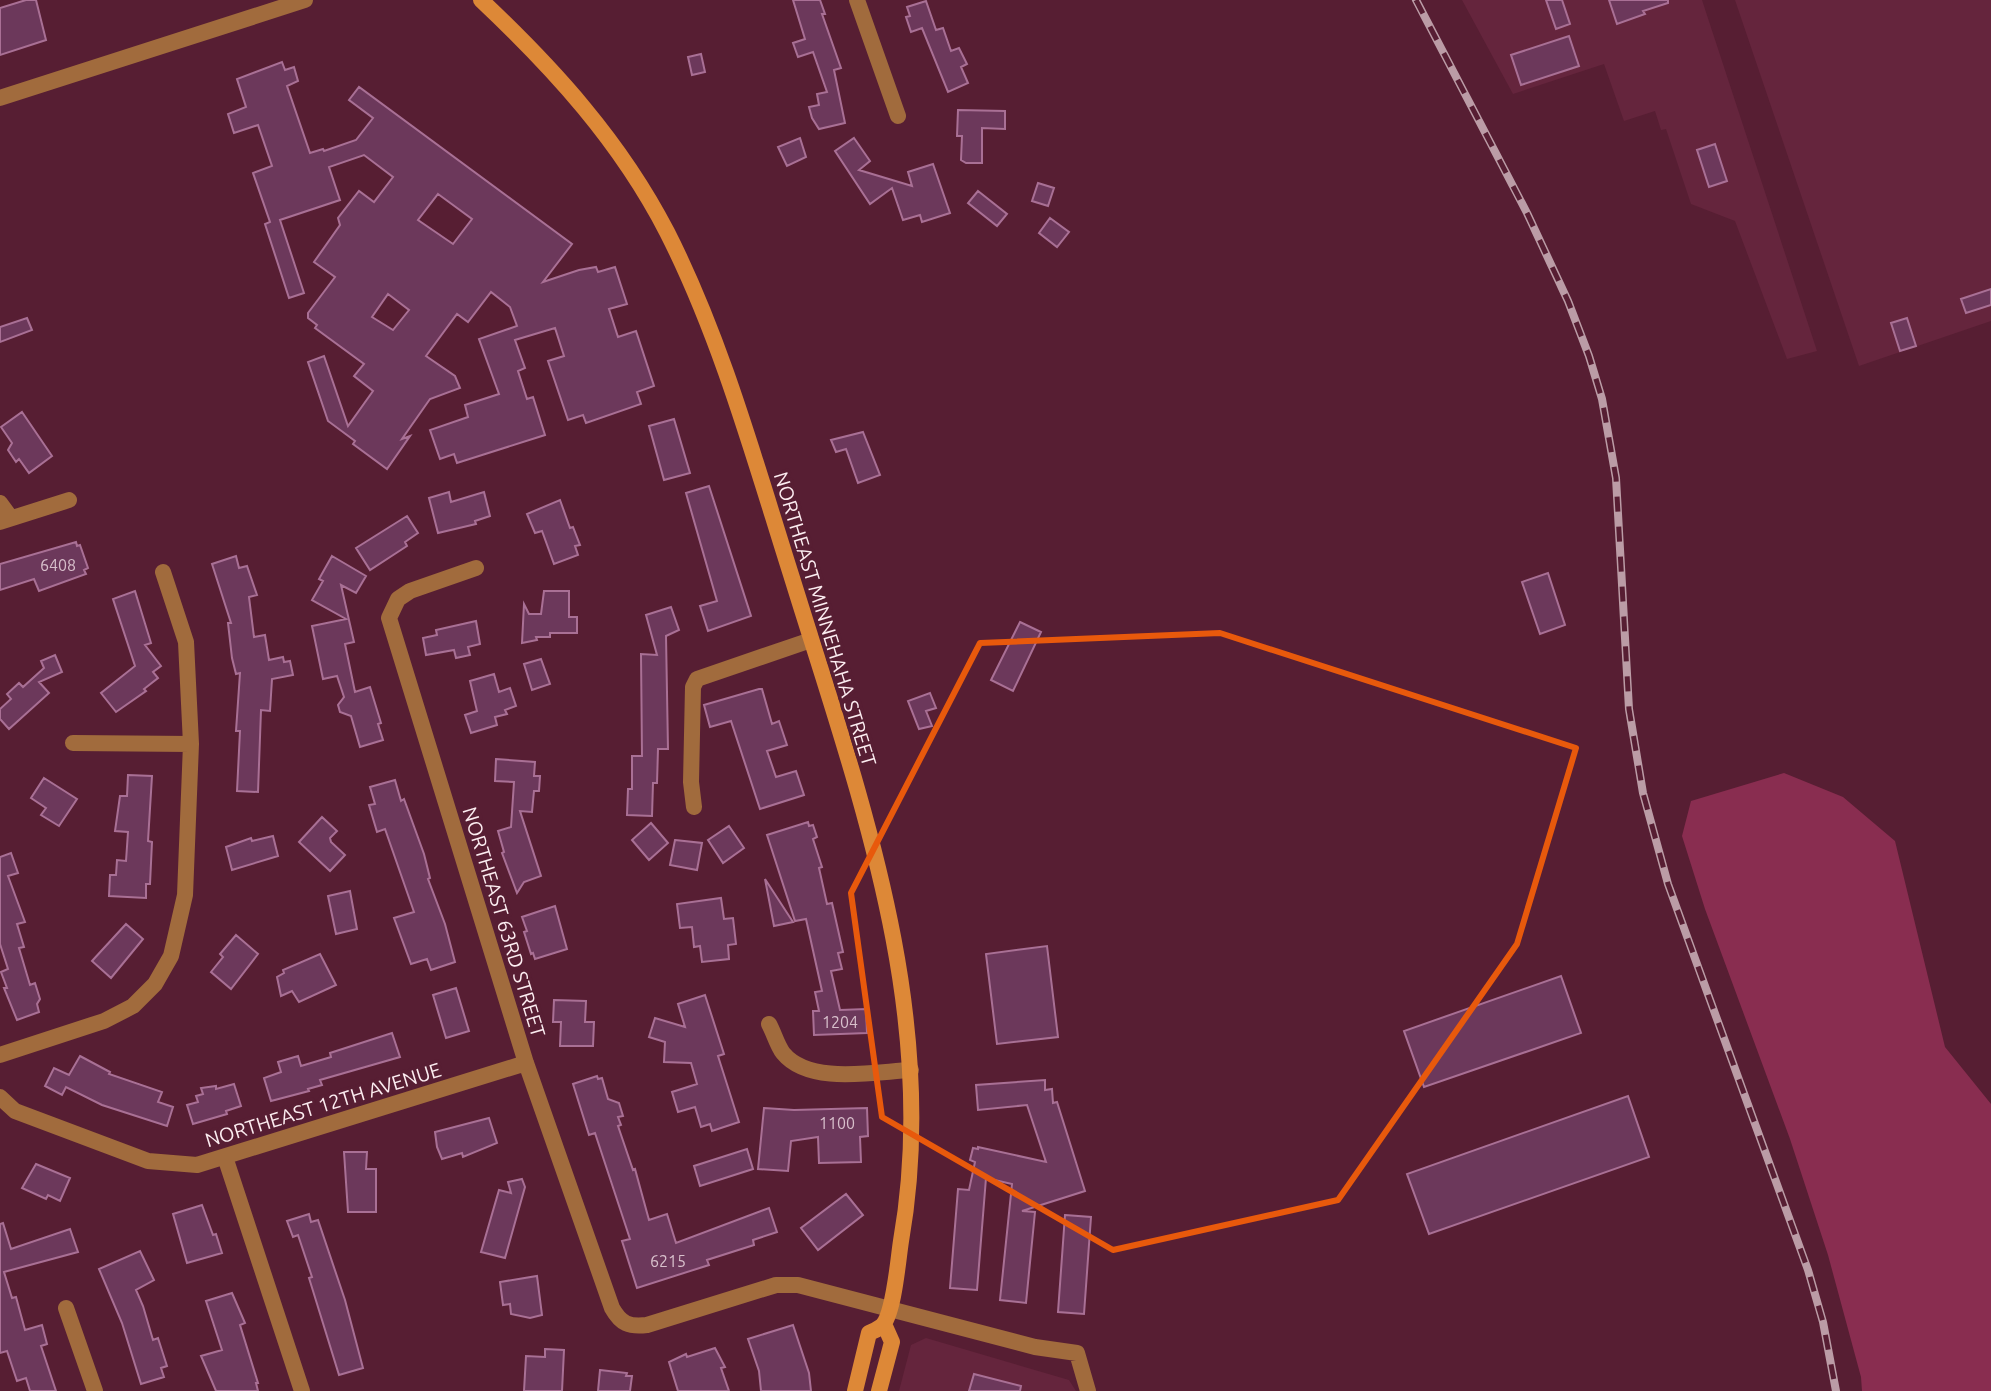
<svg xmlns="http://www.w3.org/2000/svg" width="1991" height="1391" font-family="Ubuntu,sans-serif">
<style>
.built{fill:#65253d}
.green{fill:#892d50}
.building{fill:#6c385b;stroke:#a97095;stroke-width:2;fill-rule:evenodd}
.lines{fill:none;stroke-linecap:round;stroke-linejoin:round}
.minor{stroke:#a16b3d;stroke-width:16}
.tertiary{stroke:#a16b3d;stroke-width:16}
.secondary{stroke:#dd8837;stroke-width:16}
.rail-casing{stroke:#bb9ca6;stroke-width:8}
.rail{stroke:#571e33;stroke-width:5;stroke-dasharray:15;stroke-linecap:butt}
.marked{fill:none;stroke:#e8590c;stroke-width:6;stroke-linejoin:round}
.labels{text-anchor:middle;stroke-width:7;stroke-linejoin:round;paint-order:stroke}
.number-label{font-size:16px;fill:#d8c0cc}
.street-label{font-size:20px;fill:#fcedf1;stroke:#571e33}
</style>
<rect width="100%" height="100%" fill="#571e33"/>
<path class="built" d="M1462,0H1702L1817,351L1787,359L1735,221L1691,204L1666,129L1661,130L1655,111L1624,121L1604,64L1513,94Z
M1735,0H1991V321L1859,366Z
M926,1338L1069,1380L1076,1391H899L911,1345Z"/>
<path class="green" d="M1784,773L1843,797L1895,841L1945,1047L1991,1104V1391H1862L1861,1377L1828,1255L1790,1139L1705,909L1682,836L1691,801Z"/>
<path class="building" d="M26,0H36L46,40L0,55V8Z
M793,0H820L825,14H822L841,68L834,70L845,123L819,129L812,118L809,107L819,105L817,94L827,92L813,52L798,57L793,43L805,39Z
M1546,0H1562L1570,24L1556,29Z
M1609,0H1668V3L1643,11L1645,14L1617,24Z
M926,1L936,30L943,28L951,51L959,48L967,64L961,67L968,83L948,92L922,28L911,32L906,17L910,16L907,7Z
M1569,36L1579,66L1521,85L1511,55Z
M701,54L705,72L692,75L688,57Z
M282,62L285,70L294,67L298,81L287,86L310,153L323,149L324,151L356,140L373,118L349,100L359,87L572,244L543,282L579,270L596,267L598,272L615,267L627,304L609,309L618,337L636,331L654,386L637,392L641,404L586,423L583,415L568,420L548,361L564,356L555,328L515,340L525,368L518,371L527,399L533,397L545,435L457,463L454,454L440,459L430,430L468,417L465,405L499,394L479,339L517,326L510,307L491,292L468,322L457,314L426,356L455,376L460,388L430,399L402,439L410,436L387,469L353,444L355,441L328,421L308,362L324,356L348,426L373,391L354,376L364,364L315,328L317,325L308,318V313L335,277L314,262L340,225L338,218L359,191L374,202L393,177L364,155L329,167L340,200L280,220L304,293L289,298L265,224L270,222L253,173L272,166L258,125L234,133L228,114L246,107L237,79ZM438,194L472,219L453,244L418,220ZM388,294L409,310L393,330L372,317Z
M958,110L1005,111V129L982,128V163H966L961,160L962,136H957Z
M800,138L806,157L787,166L778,147Z
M854,138L870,161L859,170L912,186L908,172L933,164L950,213L922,222L920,215L903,220L892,188L870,204L835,151Z
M1715,144L1727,181L1709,187L1697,150Z
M1038,183L1054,188L1048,206L1032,201Z
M978,191L1007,214L997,226L968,203Z
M1050,218L1069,232L1057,247L1039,233Z
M1991,289V305L1966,313L1961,299Z
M27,318L32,330L0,342V327Z
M1907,318L1916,346L1900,351L1891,323Z
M22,412L52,456L29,473L19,459L16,462L8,450L12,443L1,427Z
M674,419L690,473L664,480L649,426Z
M863,432L880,475L858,483L846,449L836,452L831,440Z
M709,486L751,616L708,631L700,606L717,601L686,493Z
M449,492L451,502L484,492L490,516L475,521L476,524L438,533L429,498Z
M560,500L570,528L573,527L580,545L575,546L578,555L554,564L542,531L535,533L527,514Z
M407,516L418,533L405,542L407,546L370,570L356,548Z
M76,542L77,546L80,545L88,568L84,570L86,574L39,591L34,579L0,590V564Z
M236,556L239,568L247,566L257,595L249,597L254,637L265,635L269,660L283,657L284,662L290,661L293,675L272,679L270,711L261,710L258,792L237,791L240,731H236L240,673L236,674L232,658L228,623H231L212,564Z
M332,556L366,576L356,593L341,585L354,642L345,644L355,692L370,687L381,723L378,724L383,740L360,747L351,716L340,712L338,705L344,697L337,676L323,679L312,626L346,619L312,600L323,581L319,579Z
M1548,573L1565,625L1540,634L1522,582Z
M135,591L151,643L145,645L161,666L153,672L158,678L144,689L146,691L116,712L101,693L135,666L113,599Z
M544,591H569V617H577V633H550V637H536L537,640L522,643L524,604L529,614H541Z
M671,607L679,630L666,636L668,749H658L657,783H653L652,816L627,815L628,789H632V756H642L641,654L657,655L646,615Z
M476,621L480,644L468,647L470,655L456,658L454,650L426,655L423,638L437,635L436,630Z
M1020,622L1041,632L1013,691L991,680Z
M55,655L62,672L39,682L49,693L9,729L0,719V709L11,699L7,694L19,683L23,687L44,668L41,661Z
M541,659L550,684L532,690L524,664Z
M494,674L499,692L510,688L516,706L505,710L507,714L495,717L497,725L471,733L465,715L477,711L470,681Z
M759,689H762L772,724L779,721L787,745L767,751L776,777L796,771L804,795L760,809L731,721L710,727L704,705Z
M930,693L936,708L926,711L932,726L919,729L908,701Z
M496,759L535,762L534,776H540L539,791H534L532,812L520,811L541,876L524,882L517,893L502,853L504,852L498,831L511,827L514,782L495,781Z
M128,775L152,776L148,841L152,842L150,884H146V898L109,896L110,875H116L117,860L126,861L128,832L115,831L120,796H127Z
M44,778L77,799L59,826L41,815L46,808L31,798Z
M395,780L401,801L404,799L424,854L430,878L428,879L445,924L455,962L431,970L427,959L411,964L394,918L414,912L385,829L377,832L369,805L375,804L370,787Z
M322,817L337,831L330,838L331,842L345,855L330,871L299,842Z
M808,822L809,826L813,825L817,837L813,839L822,867L819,868L827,904L832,903L843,952L838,953L842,969L831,971L840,1010L866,1009L867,1033L814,1035L813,1011H819L815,992L822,991L806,919L795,921L767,835Z
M651,823L668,843L649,860L632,840Z
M729,826L744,848L723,863L708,840Z
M273,836L278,856L232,870L226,847L251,838L252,841Z
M675,840L702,843L697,870L670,865Z
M11,853L18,873L8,876L25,922L17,924L24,947L19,948L30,985L35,983L40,999L37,1004L39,1012L17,1020L4,988H7L1,972L8,969L0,944V857Z
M765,879L793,922L774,926Z
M350,891L357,929L336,934L328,896Z
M721,898L724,919L733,918L736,944L728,945L729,959L702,962L700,946L694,947L692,927L680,928L677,904Z
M555,906L567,949L535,959L533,953L531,954L524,932L527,931L522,917Z
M126,924L143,939L111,978L92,961Z
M236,935L258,954L231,989L211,972L223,957L220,954Z
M1047,946L1058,1037L997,1044L986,954Z
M320,954L336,985L299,1002L292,991L281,996L277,977L284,973L283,970Z
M1561,976L1581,1033L1424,1087L1404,1031Z
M456,988L469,1031L446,1038L433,995Z
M705,995L724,1054L718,1056L739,1122L712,1131L710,1124L701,1127L695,1107L678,1112L672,1092L697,1084L691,1063L664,1062L665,1042L649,1037L655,1018L685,1027L678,1004Z
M554,1000L586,1001L585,1022H594L593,1046H560L561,1022H553Z
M392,1033L400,1057L320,1080L322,1085L308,1089L309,1091L271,1101L264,1078L281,1072L278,1062L298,1056L301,1066L331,1057L330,1053Z
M80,1056L110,1072L109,1074L162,1092L158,1102L173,1107L167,1126L102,1105L66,1087L62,1095L45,1086L54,1068L69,1075Z
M597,1076L598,1079L602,1078L608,1099L619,1103L623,1116L618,1117L621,1125L618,1126L633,1170L635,1169L649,1220L667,1214L676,1243L769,1208L777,1232L753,1240L754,1245L707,1260L709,1265L637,1288L622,1241L630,1239L595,1133L589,1135L573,1084Z
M1045,1080V1090L1052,1089L1053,1103L1057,1102L1085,1191L1022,1211L1035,1212L1026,1303L1000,1300L1012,1184L986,1178L977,1290L950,1288L958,1189L969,1190L975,1162L970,1160L973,1148L978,1149V1147L1046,1162L1027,1105L978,1110L976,1085Z
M234,1084L241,1106L226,1111L227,1114L193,1124L187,1105L198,1102L196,1096L203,1094L201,1088L216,1086V1089Z
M1628,1096L1649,1157L1429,1234L1407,1174Z
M764,1108L794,1110L867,1108L868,1136L860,1137L861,1162L819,1163L818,1137L791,1141L788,1171L758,1169Z
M489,1118L497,1143L463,1157L462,1153L442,1159L437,1147L435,1132Z
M747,1149L753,1169L700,1186L694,1166Z
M344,1152H367L366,1169H376V1212H348Z
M36,1164L70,1178L60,1201L48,1195L46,1199L22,1188Z
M522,1179L525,1187L505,1258L481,1252L499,1190L511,1193L508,1182Z
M846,1194L863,1215L818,1250L801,1228Z
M202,1205L213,1235L216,1234L222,1253L187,1263L173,1214Z
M309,1214L311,1222L318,1220L345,1300L363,1368L339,1375L309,1278L312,1277L298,1235L293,1237L287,1221Z
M1065,1215L1091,1217L1084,1314L1058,1312Z
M3,1223L11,1249L70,1229L78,1252L4,1272L12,1298L16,1297L25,1330L42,1325L47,1344L41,1346L56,1391H30L26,1378L17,1381L7,1351L0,1353V1224Z
M140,1251L154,1280L136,1290L143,1306L153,1340L158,1338L167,1366L161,1368L164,1377L141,1384L122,1323L99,1269Z
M537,1276L542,1315L530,1318L511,1314L510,1304L503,1305L500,1282Z
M232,1293L245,1323L240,1325L258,1383H256L258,1391H216L201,1356L222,1350L206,1301Z
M793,1325L809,1373L811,1391H761L759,1371L748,1339Z
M715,1348L725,1367L721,1368L729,1391H678L669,1362L686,1354L687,1357Z
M545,1349L564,1350L562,1391H524L526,1356L545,1357Z
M600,1370L627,1373L626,1376H632L630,1391H598Z
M974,1374L1021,1386L1020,1391H969Z"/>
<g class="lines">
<path class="minor" d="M857,0L898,116
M0,503L11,518
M0,522L69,500
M476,568L410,591L398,599L389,618L526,1063L612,1308C621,1324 629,1327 647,1325L776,1285H798L1035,1347L1077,1353L1088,1391
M73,743L191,744
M694,807L691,782L693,687L697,679L811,640
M769,1024C774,1033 777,1045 783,1053C809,1085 873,1072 911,1070
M0,1055L104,1021L133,1006L155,984L171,956L185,895L191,744L186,642L163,572
M0,1097L15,1111L148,1161L197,1165L526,1063
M225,1157L302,1391
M66,1308L95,1391"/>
<path class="tertiary" d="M0,98L305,0"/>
<path class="secondary" d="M481,0C554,69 620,141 667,232C722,340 756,465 793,581C859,794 941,1014 901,1241C898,1260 894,1314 882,1326C878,1329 874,1331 869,1333L855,1391
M879,1391L892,1342L884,1324"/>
<g class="rail-casing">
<path id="rail" d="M1416,0L1527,213L1568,301L1589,356L1602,399L1616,478L1629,709L1643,793L1668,884L1808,1270L1823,1322L1836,1391"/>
</g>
<use href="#rail" class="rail"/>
</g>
<path class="marked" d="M1220,633L1576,748L1517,944L1338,1200L1113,1250L882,1117L851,893L980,643Z"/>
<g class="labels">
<g class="number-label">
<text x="58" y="571">6408</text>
<text x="840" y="1028">1204</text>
<text x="837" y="1129">1100</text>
<text x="668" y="1267">6215</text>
</g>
<g class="street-label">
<text transform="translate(825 619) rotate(73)" y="7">NORTHEAST MINNEHAHA STREET</text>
<text transform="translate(504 922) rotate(73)" y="7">NORTHEAST 63RD STREET</text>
<text transform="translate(323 1105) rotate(-17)" y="7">NORTHEAST 12TH AVENUE</text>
</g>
</g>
</svg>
